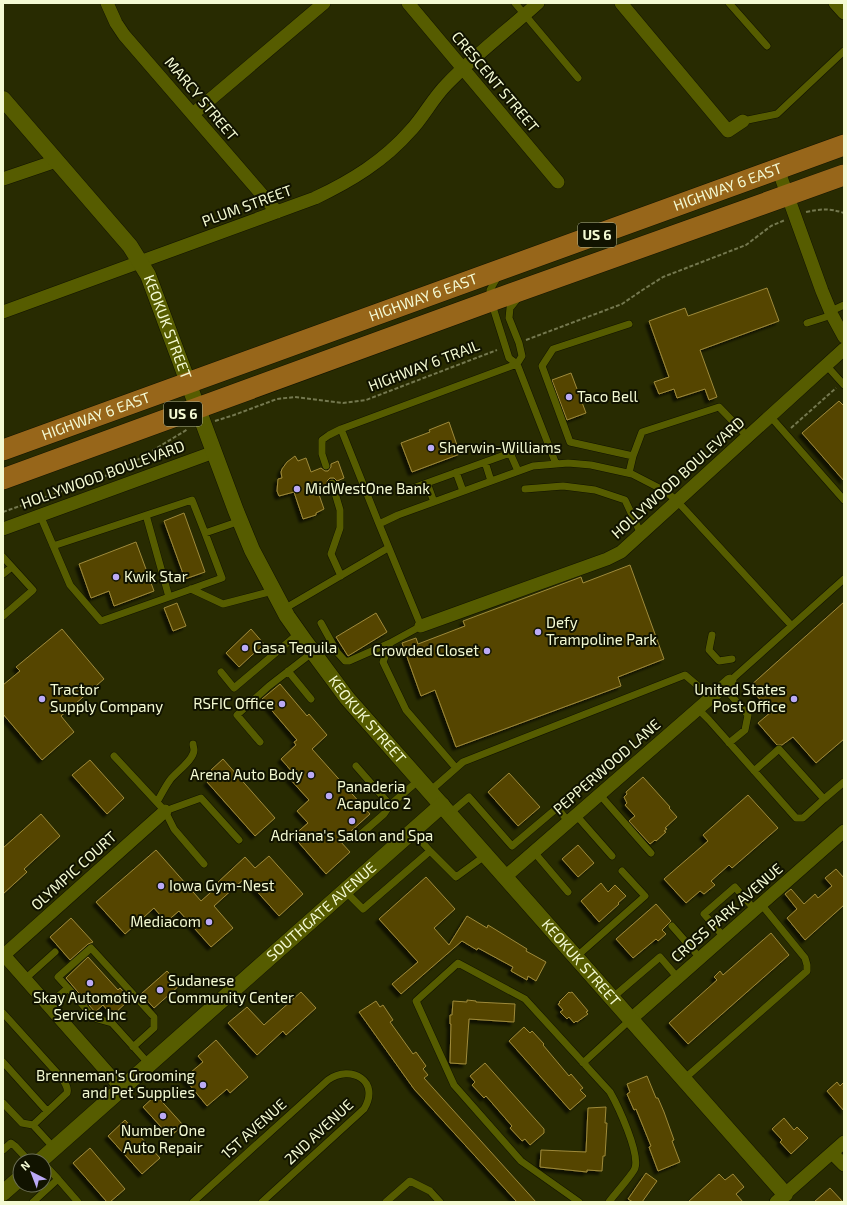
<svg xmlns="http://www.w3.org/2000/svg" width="847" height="1205" font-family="'Exo 2',sans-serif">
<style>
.building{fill:#544500;stroke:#9f8a3a;filter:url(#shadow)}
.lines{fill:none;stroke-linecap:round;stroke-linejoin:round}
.service-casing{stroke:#111300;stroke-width:8}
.minor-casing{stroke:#111300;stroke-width:14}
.tertiary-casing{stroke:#111300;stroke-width:17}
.primary-casing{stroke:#111300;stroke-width:22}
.path{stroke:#74784f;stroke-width:2;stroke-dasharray:4 2;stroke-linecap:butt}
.service{stroke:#565c00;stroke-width:7}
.minor{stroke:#565c00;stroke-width:13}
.tertiary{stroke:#565c00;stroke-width:16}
.primary{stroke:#97661a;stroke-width:21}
.poi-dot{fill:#bbaaf6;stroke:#111300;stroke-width:1.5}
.labels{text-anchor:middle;stroke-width:4;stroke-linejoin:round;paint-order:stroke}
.shield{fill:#111300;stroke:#b0b594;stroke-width:1}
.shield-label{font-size:14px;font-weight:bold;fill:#f4fad3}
.street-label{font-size:15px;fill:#f4fad3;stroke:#111300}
.poi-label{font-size:15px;fill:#f4fad3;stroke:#111300;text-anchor:start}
</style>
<defs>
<filter id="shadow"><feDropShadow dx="-3.5" dy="3.5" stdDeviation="1" flood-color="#0009"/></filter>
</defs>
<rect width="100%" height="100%" fill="#282b01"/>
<path class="building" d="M767,288L779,321L700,350L717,397L709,400L705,389L677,398L674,389L659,394L654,382L669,377L649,321L685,308L688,316Z
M571,373L586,413L567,420L552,380Z
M839,401L844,406V481L802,433Z
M449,422L460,454L412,472L401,443L430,432L429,430Z
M295,456L298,461L306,458L311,472L321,468L325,471H328L331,467V464L338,461L344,478L337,481L334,478H330L327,481V485L317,489L324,509L316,513V515L303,519L294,492L279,496L277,491L278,479L282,478L281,472L282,469L287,462Z
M184,513L205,572L185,579L164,521Z
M136,542L154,591L114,606L109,591L91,598L79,564Z
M630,565L664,659L618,677L621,686L456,747L435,690L421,696L402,643L416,638L418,644L465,626L463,621L581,577L583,583Z
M844,602V739L816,763L793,737L782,745H777L758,723L771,712L749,687Z
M177,603L186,626L173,631L164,608Z
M376,613L387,632L348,656L336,637Z
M62,629L104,679L61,716L74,732L42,760L3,714V685L20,671L16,667Z
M251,629L264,644L239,667L226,653Z
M280,684L307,716L309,714L327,735L312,749L370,814L340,841L350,852L326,874L293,836L308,823L297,811L309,800L289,778L294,774L281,759L296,745L294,742L297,740L262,699Z
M223,759L275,818L255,836L207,782L215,774L211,770Z
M90,760L124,798L107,814L72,775Z
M509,773L540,807L518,826L488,792Z
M643,777L670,807L669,808L677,817L665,828L667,829L664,831L666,832L656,841L655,840L650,844L629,821L635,816L625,805L627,803L624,797L627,794L626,792Z
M748,795L778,828L732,868L729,865L711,881L715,885L704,894L700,891L686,903L664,879L708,841L703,835Z
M41,814L60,836L24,869L27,872L3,894V848Z
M578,845L594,863L578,877L562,859Z
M156,850L201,901L218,886L216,884L245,857L255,868L269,856L303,894L279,916L245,878L214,906L233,928L211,947L179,911L166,922L154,908L125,934L96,902Z
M836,869L844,878V905L805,940L787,918L797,909L785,894L791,889L804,904L815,894L818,898L832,886L825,878Z
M426,877L455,909L434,928L449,945L467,916L487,928L488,925L527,949L526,951L546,962L536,981L528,976L527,980L511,971L513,967L478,948L477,950L462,941L401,994L392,984L418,962L379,919Z
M601,883L608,892L615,885L626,896L618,903L619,904L599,922L581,901Z
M656,904L671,921L662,930L666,934L658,941L656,939L633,958L616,939Z
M71,918L93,942L88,944L70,960L50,937Z
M771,933L789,955L688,1044L669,1023L717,980L714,977L720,971L723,975Z
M88,957L118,990L120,988L130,999L112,1016L103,1005L95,1012L66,978Z
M167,971L180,985L154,1008L141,994Z
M301,992L316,1008L286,1035L283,1031L257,1055L228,1023L247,1007L264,1025Z
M569,992L570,993L572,992L588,1011L586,1012L588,1014L577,1022L576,1021L574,1023L569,1017L567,1019L560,1012L563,1010L558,1004L560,1003L559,1002Z
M467,1000L476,1001V1002L515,1004L514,1022L469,1019L466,1064L450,1063L451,1024H450V1015H452L453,1001L467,1002Z
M376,1001L380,1007L383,1005L393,1020L390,1022L413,1054L416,1052L426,1066L423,1069L428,1075L424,1078L536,1202H517L414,1089L359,1012Z
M524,1027L530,1033L532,1031L544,1044L543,1045L569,1076L571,1074L583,1088L580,1090L586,1096L570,1110L509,1041Z
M216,1040L248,1077L230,1093L227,1089L207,1106L184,1078L203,1062L198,1056Z
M485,1063L544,1129V1133L530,1145L525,1139L522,1141L510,1128L512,1126L486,1096L484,1098L472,1085L475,1082L470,1076Z
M647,1076L656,1098H658L664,1112L674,1140L672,1141L680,1162L658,1171L649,1147L651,1146L636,1109L634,1110L627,1094L630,1092L627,1084Z
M837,1082L840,1086L844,1082V1111L827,1091Z
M156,1095L183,1125L172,1135L165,1126L162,1128L143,1107Z
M606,1107L605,1123H607L605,1156H603L602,1171L587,1170V1172L540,1167L541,1150L586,1152L588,1108Z
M784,1118L794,1130L797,1127L808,1138L791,1154L780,1142L782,1140L772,1129Z
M125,1120L160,1158L142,1174L108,1136Z
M90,1148L125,1189L110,1202H107L73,1163Z
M646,1173L657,1181L642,1202H633L628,1199Z
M719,1174L725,1180L733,1174L744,1187L736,1194L743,1202H688Z
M830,1188L843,1202H814Z"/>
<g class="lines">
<g class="service-casing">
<path id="service" d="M515,3L578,78
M729,3L767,46
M743,121L777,114L844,51
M498,276L490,290L491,301L509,358L517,364L556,464
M831,311L844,305
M807,323L832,315
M629,324L553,349L542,366L570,442L633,456
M826,365L844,385
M770,416L844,500
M485,462L491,481
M326,466L322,454V440L329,435L341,429
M456,472L463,491
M629,473L633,456L642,432L719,407L748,437
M332,483L340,510V528L331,554L341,576
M427,483L434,502
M525,489L563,486L595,490L625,500L641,534
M399,493L510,453L518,471
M40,515L70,585L101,621L169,597
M146,515L169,597L222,578L205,533
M379,524L341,429L517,364L522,356L519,343L509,318L510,308L518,298
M53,546L192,500L205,533L240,521
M3,557L33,590L3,616
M3,574L12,567
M191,589L223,604L273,591
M284,609L388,548
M321,623L337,652L345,661H349L390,643
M712,635L709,650L719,661L732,659
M288,671L311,699
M221,672L234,688L299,633
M730,681L844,579
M723,686L748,715L745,730L729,743
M698,709L709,720L796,818H803L824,799L779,749L754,771
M260,742L237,715L269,686L313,652
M114,756L165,811L174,829L204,864
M356,766L390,805L419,780
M456,768L406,710L383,662L390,643L421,626L379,524L398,515L533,466L568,463L591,465L632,474L665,491L677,501L791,625
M430,791L463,762L685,675L711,697
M600,795L651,853
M824,799L844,782
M157,802C161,795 165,787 170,780C176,772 194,760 194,750C194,748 193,746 193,744
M165,811L201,798L239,840
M449,814L469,797L512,846L557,808L569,822
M576,815L612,856
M413,832L430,851
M360,835L384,814L390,805
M534,852L568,892
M345,891L363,909L430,851L456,877L486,855
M672,926L700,958
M724,937L704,914L735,887L755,910
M576,957L645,896L622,871
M25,979L55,952
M68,988L58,977L91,948L154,1017V1028L133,1047
M612,998L660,957L678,978
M48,1005L68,988L94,1018L112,1023L149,1064
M3,1013L59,1075C63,1081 69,1086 67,1093L33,1125
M3,1062L47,1111
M583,1063L631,1019
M684,1079L807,971V965L805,958L761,904
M3,1103L22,1123L33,1125L54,1148
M3,1150L11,1143L15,1146L29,1161
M44,1164L58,1179
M33,1202L58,1179L78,1202
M193,1202L328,1080C351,1064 381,1081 364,1109L262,1202
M386,1202L410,1181L430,1191L440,1202
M579,1202L521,1161L454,1085L416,1001L458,963L525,999L610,1092C618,1106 640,1153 635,1168C634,1173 613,1196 609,1202"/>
</g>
<g class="minor-casing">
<path id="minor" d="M107,3L116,23L124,35L277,212
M408,3L558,182
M621,3L728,131L743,121
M835,3L844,13
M193,114L324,3
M778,169L822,291L832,315L844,337
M3,179L56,161
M3,312L315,198C351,181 384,161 411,130C424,116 433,98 447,84C475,55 508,30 538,3
M3,529L214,452
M421,626L607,559L621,552L844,349
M505,877L730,681
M3,954L122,1089
M4,955L165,811
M631,1019L844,831
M832,1153L844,1165
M776,1202L844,1142"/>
</g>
<g class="tertiary-casing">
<g id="tertiary">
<path id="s1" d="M3,99L130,246L148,275L236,511L252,550L287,616L304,640L347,698L785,1194"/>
<path id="s2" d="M40,1161L442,805"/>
<path d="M3,1193L20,1178"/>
</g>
</g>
<g class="primary-casing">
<g id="primary">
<path id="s3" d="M3,450L844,145"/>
<path d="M3,479L491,301L844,175"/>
</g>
</g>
<path class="path" d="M806,212C821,209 829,208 844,213
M526,340L622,304L644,289L663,277L746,245L771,226L785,220
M215,421L234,415L277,399L295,397L343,403L366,400L497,350
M791,428L836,388
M3,512L119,471L188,429"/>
<use href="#service" class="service"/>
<use href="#minor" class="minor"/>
<use href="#tertiary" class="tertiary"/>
<use href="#primary" class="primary"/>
</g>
<g class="poi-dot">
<circle cx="569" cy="397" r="4"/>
<circle cx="431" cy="448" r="4"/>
<circle cx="297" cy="489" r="4"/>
<circle cx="116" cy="577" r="4"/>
<circle cx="538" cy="632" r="4"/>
<circle cx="245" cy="648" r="4"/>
<circle cx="487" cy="651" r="4"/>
<circle cx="42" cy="699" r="4"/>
<circle cx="794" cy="699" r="4"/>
<circle cx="282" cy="704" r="4"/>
<circle cx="311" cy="775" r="4"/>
<circle cx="329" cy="796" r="4"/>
<circle cx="352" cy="821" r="4"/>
<circle cx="161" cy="886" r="4"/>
<circle cx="209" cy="922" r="4"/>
<circle cx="90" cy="983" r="4"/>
<circle cx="160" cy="990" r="4"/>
<circle cx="203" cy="1085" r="4"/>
<circle cx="163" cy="1116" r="4"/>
</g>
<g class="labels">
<g class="shield">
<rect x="578" y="223" width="38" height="24" rx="3"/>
<rect x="164" y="402" width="38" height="24" rx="3"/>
</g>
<g class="shield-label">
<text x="597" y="240">US 6</text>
<text x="183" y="419">US 6</text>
</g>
<g class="street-label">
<text transform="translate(495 82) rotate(50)" y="5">CRESCENT STREET</text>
<text transform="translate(201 99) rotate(50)" y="5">MARCY STREET</text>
<text dy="5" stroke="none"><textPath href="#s3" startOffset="771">HIGHWAY 6 EAST</textPath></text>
<text transform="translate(247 206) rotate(-20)" y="5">PLUM STREET</text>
<text dy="5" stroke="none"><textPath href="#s3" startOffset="447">HIGHWAY 6 EAST</textPath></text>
<text dy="5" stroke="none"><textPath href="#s1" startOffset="284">KEOKUK STREET</textPath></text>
<text transform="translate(424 366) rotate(-21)" y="5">HIGHWAY 6 TRAIL</text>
<text dy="5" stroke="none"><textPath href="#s3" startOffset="99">HIGHWAY 6 EAST</textPath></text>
<text transform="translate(103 475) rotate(-20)" y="5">HOLLYWOOD BOULEVARD</text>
<text transform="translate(678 478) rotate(-42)" y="5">HOLLYWOOD BOULEVARD</text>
<text dy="5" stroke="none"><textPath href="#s1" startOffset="728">KEOKUK STREET</textPath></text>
<text transform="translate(607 767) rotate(-41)" y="5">PEPPERWOOD LANE</text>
<text transform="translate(74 871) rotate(-42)" y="5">OLYMPIC COURT</text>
<text dy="5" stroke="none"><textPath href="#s2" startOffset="376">SOUTHGATE AVENUE</textPath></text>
<text transform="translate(727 913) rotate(-41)" y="5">CROSS PARK AVENUE</text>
<text dy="5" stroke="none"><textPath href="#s1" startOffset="1052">KEOKUK STREET</textPath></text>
<text transform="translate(254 1129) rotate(-42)" y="5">1ST AVENUE</text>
<text transform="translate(319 1132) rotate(-43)" y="5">2ND AVENUE</text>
</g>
<g class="poi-label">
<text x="577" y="402">Taco Bell</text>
<text x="439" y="453">Sherwin-Williams</text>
<text x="305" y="494">MidWestOne Bank</text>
<text x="124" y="582">Kwik Star</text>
<text x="546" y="628">Defy<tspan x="546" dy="17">Trampoline Park</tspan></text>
<text x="253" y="653">Casa Tequila</text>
<text x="479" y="656" text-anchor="end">Crowded Closet</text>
<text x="50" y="695">Tractor<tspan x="50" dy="17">Supply Company</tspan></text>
<text x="786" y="695" text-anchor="end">United States<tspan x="786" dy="17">Post Office</tspan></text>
<text x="274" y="709" text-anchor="end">RSFIC Office</text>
<text x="303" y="780" text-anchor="end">Arena Auto Body</text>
<text x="337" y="792">Panaderia<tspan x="337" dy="17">Acapulco 2</tspan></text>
<text x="352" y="841" text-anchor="middle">Adriana's Salon and Spa</text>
<text x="169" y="891">Iowa Gym-Nest</text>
<text x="201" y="927" text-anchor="end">Mediacom</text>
<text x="168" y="986">Sudanese<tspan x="168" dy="17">Community Center</tspan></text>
<text x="90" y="1003" text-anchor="middle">Skay Automotive<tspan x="90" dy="17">Service Inc</tspan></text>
<text x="195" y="1081" text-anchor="end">Brenneman's Grooming<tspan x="195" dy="17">and Pet Supplies</tspan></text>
<text x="163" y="1136" text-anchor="middle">Number One<tspan x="163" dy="17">Auto Repair</tspan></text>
</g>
</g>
<rect width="847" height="1205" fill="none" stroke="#f4fad3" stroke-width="8"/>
<g transform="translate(32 1173) rotate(318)"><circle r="19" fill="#111300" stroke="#6c6f54"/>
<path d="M0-3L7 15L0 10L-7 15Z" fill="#bbaaf6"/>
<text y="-6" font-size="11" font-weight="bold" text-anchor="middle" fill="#f4fad3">N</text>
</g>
</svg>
